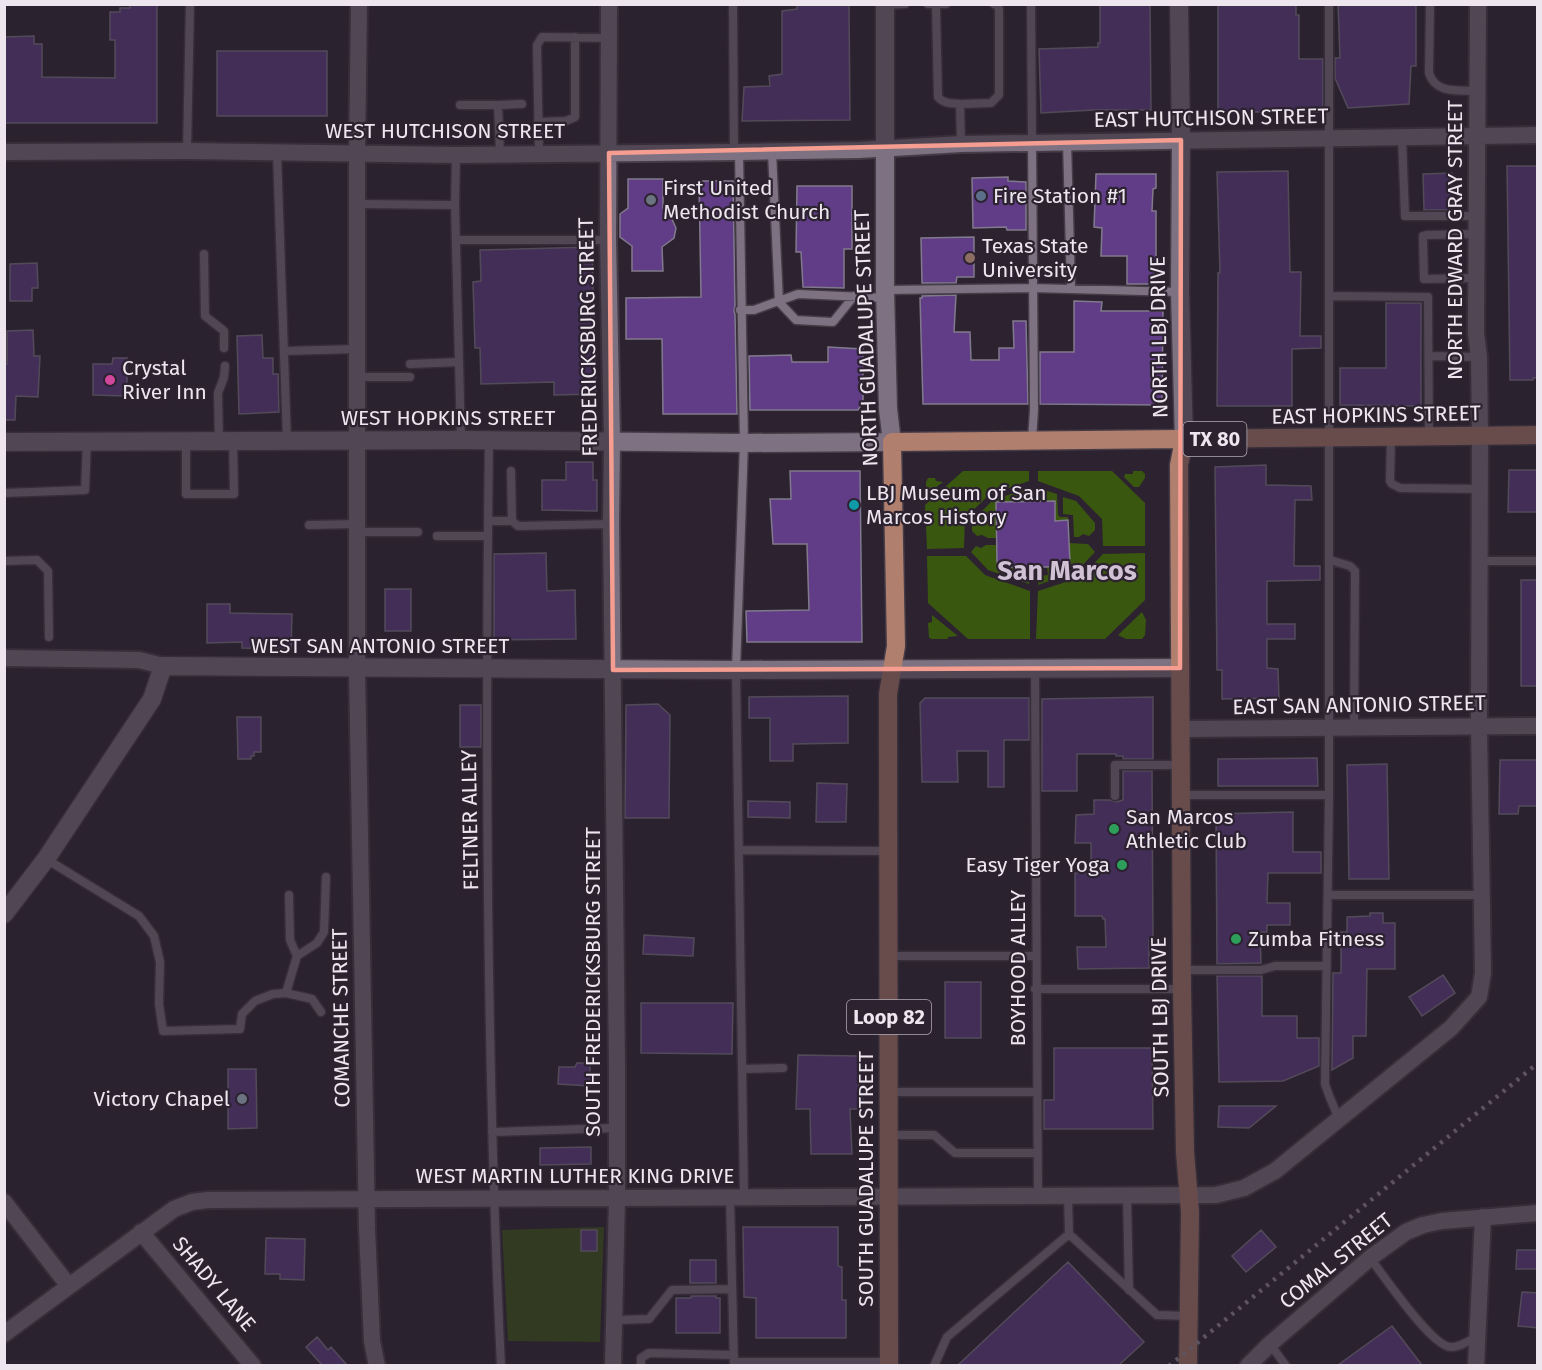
<svg xmlns="http://www.w3.org/2000/svg" width="1542" height="1370" font-family="'Fira Sans',sans-serif">
<style>
.green{fill:#3a5710}
.building{fill:#613d87;stroke:#817a8c;stroke-width:1.5}
.lines{fill:none;stroke-linecap:round;stroke-linejoin:round}
.lane-casing{stroke:#453c47;stroke-width:11}
.street-casing{stroke:#453c47;stroke-width:20}
.secondary-casing{stroke:#453c47;stroke-width:21}
.primary-casing{stroke:#453c47;stroke-width:21}
.lane{stroke:#7e7282;stroke-width:8}
.street{stroke:#7e7282;stroke-width:16}
.secondary{stroke:#7e7282;stroke-width:18}
.primary{stroke:#b07f6d;stroke-width:18}
.rail{stroke:#98909b;stroke-width:4.5;stroke-dasharray:3 6;stroke-linecap:butt}
.marked{fill:none;stroke:#f59d90;stroke-width:4.5;stroke-linejoin:round}
.service-dot{fill:#5c6f8a;stroke:#2c2230;stroke-width:2}
.worship-dot{fill:#6b7280;stroke:#2c2230;stroke-width:2}
.education-dot{fill:#8d6e63;stroke:#2c2230;stroke-width:2}
.hotel-dot{fill:#d1479c;stroke:#2c2230;stroke-width:2}
.culture-dot{fill:#0f9aa8;stroke:#2c2230;stroke-width:2}
.leisure-dot{fill:#2e9e5b;stroke:#2c2230;stroke-width:2}
.labels{text-anchor:middle;stroke-width:4.5;stroke-linejoin:round;paint-order:stroke}
.shield{fill:#2c2230;stroke:#b3abb6;stroke-width:1.5}
.shield-label{font-size:20px;font-weight:bold;fill:#ede6ef}
.street-label{font-size:21px;fill:#ede6ef;stroke:#2c2230}
.poi-label{font-size:21px;fill:#ede6ef;stroke:#2c2230;text-anchor:start}
.district-label{font-size:27px;font-weight:bold;fill:#d0c2d4;stroke:#2c2230}
</style>
<rect width="100%" height="100%" fill="#2c2230"/>
<path class="green" d="M963,471H1029V481L989,495L965,518L964,548L927,549L925,505Z
M1038,471H1112L1145,503V546H1103L1102,519L1079,496L1038,481Z
M1133,471H1142L1145,474V478L1139,487H1134L1124,477L1125,474H1133Z
M928,478H935L936,481L943,482L926,495V482Z
M1029,488V501L996,502L997,538H988L982,535L977,536L972,531V521L993,500Z
M1038,488L1057,494L1058,515L1060,517H1068V520L1055,521V501H1038Z
M1063,497L1076,501L1095,523V530L1089,536L1083,534L1079,537H1074L1073,515L1063,514Z
M1069,543L1088,544L1095,552L1077,571L1038,585L1039,576L1048,575L1047,567L1070,562Z
M986,545H997V562L1011,563V567H1021L1022,576H1030L1029,584L988,570L971,552L976,546L981,548Z
M1145,553V600L1105,639H1036L1038,591L1081,577L1103,554Z
M927,556H966L985,575L1030,591V639H968L928,603Z
M1142,612L1146,620L1145,635L1142,639H1126L1118,635Z
M932,615L958,636L948,637V639H931L929,637L928,623L932,622Z
M604,1227L600,1342L508,1341L502,1230Z"/>
<path class="building" d="M130,4H157V123H4V37L34,36V44H42V77L115,78V40H110V12H120V8H130Z
M797,4H849L850,120L742,121L744,87L770,86L769,76L782,74V11L797,9Z
M1100,4H1150L1151,110H1094L1041,113L1039,49L1098,47V43H1100Z
M1218,4H1296V15H1299V59H1323V112H1218Z
M1338,4H1416V66H1411L1409,104L1348,108L1335,78V58H1340Z
M217,51H327V116H217Z
M1507,166H1538V378H1533V380H1510Z
M1288,171L1290,272H1301L1300,336H1321V348L1292,349V406H1217L1218,273H1220L1217,172Z
M1452,173L1453,210H1424L1423,174Z
M1096,174H1156V188L1153,189L1152,211H1156V272L1154,273V284H1127V256H1101L1102,228L1094,227Z
M1008,177V181L1026,182V230H1007L1006,227L973,228L972,178Z
M628,179H663V208L670,215L676,228L674,238L662,247L663,271H632V246L620,237V214L628,208Z
M699,181H733L735,306L734,311L735,314L737,414H663L662,339H626V298L701,297Z
M797,186H852V249H844V288L803,287L801,252H796Z
M974,237V277H957L956,283H922L921,238Z
M592,247L596,394L554,395V382L481,384L480,348H475L473,282L481,281L480,250Z
M37,263L38,288H32V301H10V264Z
M956,295L954,332H970L971,360H999V348H1014L1013,321H1026L1028,404H923L920,298H922V296Z
M1074,301L1102,302L1101,311H1163L1162,405L1040,404V352H1074Z
M1386,303H1421V406L1340,405V368H1386Z
M33,330L34,356H40L38,397L16,396L15,420H4V364H7V331Z
M262,335L263,358H273V374H278L279,412L239,414L237,336Z
M828,347L863,349V402L858,410H750L749,356L791,355L792,362H828Z
M113,358H127V396L93,395V364H112Z
M566,462H593V480H597V511L542,510V480H566Z
M1266,465V485L1311,486L1312,500H1295L1294,566H1320V580L1267,581V624H1295V639H1267V668L1278,669L1279,698L1222,699V670H1217L1215,467Z
M1509,470H1538V512H1508Z
M790,471H860L862,642H747L746,611L809,610L807,544H773L770,499H791Z
M1055,501V521L1068,520L1070,563L1047,567H1011V563L997,562L996,502Z
M546,553L547,591L575,590L576,639L494,640V554Z
M1521,580H1538V686H1521Z
M385,589H411V631H385Z
M207,604H230V613L292,614L291,649L242,648V642L207,643Z
M848,696V743L793,744V761H770V718H749V697Z
M1153,697V759H1123V756H1116V754H1077V791H1042V699Z
M925,698H1029V740H1004V787H988V751H957L958,782H922L920,703Z
M658,704L670,715L669,818H625L626,705Z
M460,705H481V747H460Z
M237,717H261V752H254V756H251V759H238Z
M1317,758L1318,786H1218V759Z
M1500,760H1538V806H1519L1518,814H1499Z
M1387,764L1389,879H1349L1347,765Z
M1123,771H1152L1153,939H1149V968L1078,969L1077,947H1106L1105,919H1103L1102,916H1075V873H1091V843H1075L1076,815L1094,814V800H1110L1116,802L1123,800Z
M817,783L847,784L846,822H816Z
M748,801L790,802V818L748,817Z
M1293,812V852H1321V873H1268L1267,903H1290V925H1267V932H1260L1261,963L1217,964L1216,814Z
M1370,913H1383V923H1395V969H1367L1366,1036H1353V1058L1332,1070L1333,973H1341V932H1347V917L1370,916Z
M644,935L694,938L693,956L643,954Z
M1443,975L1455,993L1422,1016L1409,997Z
M1217,976H1262V1016H1297V1038H1319V1066L1283,1081L1219,1082Z
M945,982H981V1038H945Z
M641,1003H733L732,1054L641,1053Z
M1054,1048H1152L1153,1129H1044V1100H1054Z
M798,1055L858,1056L859,1095L866,1102L858,1109H850L852,1154H811L810,1109H796Z
M577,1063H590V1086L558,1084L559,1067H575Z
M228,1069H256L257,1128L228,1129Z
M1219,1106H1276L1249,1128L1218,1127Z
M591,1147V1164L540,1165V1148Z
M743,1227H838V1266L842,1267V1300H846V1338H756V1298L744,1297Z
M581,1230H597V1251H581Z
M1261,1230L1276,1247L1246,1272L1232,1256Z
M266,1238L305,1239L304,1280L280,1279V1274H265Z
M1517,1250H1538V1269H1516Z
M690,1260H716V1283H690Z
M1068,1262L1144,1342L1119,1365H958Z
M1522,1292L1538,1293V1328L1518,1326Z
M691,1296H716V1298H720V1333H676V1298H691Z
M1392,1326L1422,1365H1338Z
M317,1337L328,1350L331,1347L347,1365H322L306,1347Z"/>
<g class="lines">
<g class="lane-casing">
<path id="lane" d="M733,4L734,152
M928,4H946
M1031,4L1034,410L1032,439
M1329,4V795L1325,1084L1330,1098L1339,1119
M1430,4L1429,73C1435,94 1459,90 1476,91
M885,5L905,4
M936,5L938,97C944,104 951,103 960,104
M460,105H498L500,154
M498,105L522,104
M538,122L566,121L575,117V37
M1402,137L1405,216H1476
M1067,142L1071,288
M961,144L960,104L991,103L999,95V10L998,6L994,4
M187,151L190,4
M739,152L744,443L736,670L744,1197
M772,152L779,302L796,320L833,322L854,296
M277,153L287,440
M539,153L537,45L542,37L610,38
M456,155L455,205L461,440
M357,204L455,205
M457,240H608
M204,254L205,316L224,331V348
M1476,278L1424,279L1423,239V236L1427,235L1476,234
M885,290L1032,288L1180,292
M1330,296L1428,297L1429,437
M740,310H754L798,294L885,298
M284,351L357,349
M1429,356L1479,357
M410,364L459,362
M357,377H410
M1391,438L1390,481L1392,484L1400,488L1480,489
M489,440C485,749 486,1058 501,1366
M186,441V494H234L233,441
M219,441L218,393L224,377L225,366
M511,471L512,521L518,526L611,524
M4,493L85,490L87,441
M488,521H512
M309,525L357,524
M357,532H418
M437,536H488
M1330,560L1350,566L1355,571L1354,728
M4,561L37,560L48,571L49,637
M1480,561H1538
M1035,669L1038,1195
M1181,795H1329
M1115,796V765H1181
M739,850L889,851
M46,859L139,916L154,936L160,962L159,1004L163,1031L240,1029L242,1014L255,1001L273,994L286,993L312,999L321,1012
M289,895L290,940L297,956
M1328,895H1481
M889,956H1035
M1182,970H1261L1275,966H1326
M1035,989H1182
M286,993L297,956L317,943L324,932L326,877
M742,1069L783,1068
M889,1092H1036
M492,1132L616,1128
M889,1135H934L955,1153H1036
M1068,1196L1069,1234
M1127,1196L1129,1290
M730,1197L734,1366
M1370,1258C1384,1276 1432,1347 1451,1347C1459,1348 1470,1340 1477,1337
M616,1320L649,1319L672,1290L732,1289
M1270,1344L1286,1366
M734,1362H889
M641,1366V1358L649,1353L734,1355
M934,1366L947,1337L1069,1234L1157,1315L1188,1316"/>
</g>
<g class="street-casing">
<path id="street" d="M359,4L357,154V669L367,1229L372,1341L377,1366
M609,4L608,240L612,440L611,524L617,1068V1198L613,1366
M4,152L187,151L456,155L739,152L859,150L961,144L1538,135
M4,658L139,660L163,666
M1181,729L1538,726
M4,1202L68,1285
M141,1232L253,1366
M4,1334L174,1209L192,1202L208,1200L1216,1195L1244,1188L1275,1171L1451,1028L1479,997L1483,973L1479,726L1480,436L1479,357L1476,333L1478,4
M1248,1366L1270,1344L1370,1258L1406,1232L1423,1225L1442,1221L1538,1213
M1476,1366L1483,1217"/>
</g>
<g class="secondary-casing">
<path id="secondary" d="M1179,4L1181,140L1180,292L1184,440
M4,442L461,440L744,443L892,442L888,409L885,290V4
M4,914L46,859L152,699L163,666L736,670L1180,668"/>
</g>
<g class="primary-casing">
<path id="primary" d="M1184,440L1179,465L1182,989L1185,1152L1190,1212L1188,1366
M889,1366L888,694L896,646L892,442L1538,435"/>
</g>
<use href="#lane" class="lane"/>
<use href="#street" class="street"/>
<use href="#secondary" class="secondary"/>
<use href="#primary" class="primary"/>
<path class="rail" d="M1169,1366L1538,1063"/>
</g>
<path d="M0 0H1542V1370H0ZM1181,140L1180,668L613,670L609,153Z" fill="#2c2230" fill-opacity=".55" fill-rule="evenodd"/>
<path class="marked" d="M1181,140L1180,668L613,670L609,153Z"/>
<circle class="service-dot" cx="981" cy="196" r="6"/>
<g class="worship-dot">
<circle cx="651" cy="200" r="6"/>
<circle cx="242" cy="1099" r="6"/>
</g>
<circle class="education-dot" cx="970" cy="258" r="6"/>
<circle class="hotel-dot" cx="110" cy="380" r="6"/>
<circle class="culture-dot" cx="854" cy="505" r="6"/>
<g class="leisure-dot">
<circle cx="1114" cy="829" r="6"/>
<circle cx="1122" cy="865" r="6"/>
<circle cx="1236" cy="939" r="6"/>
</g>
<g class="labels">
<g class="shield">
<rect x="1183.5" y="422" width="63" height="34" rx="4.5"/>
<rect x="847" y="1000" width="84" height="34" rx="4.5"/>
</g>
<g class="shield-label">
<text x="1215" y="446">TX 80</text>
<text x="889" y="1024">Loop 82</text>
</g>
<g class="street-label">
<text transform="translate(1211 118) rotate(-1)" y="7">EAST HUTCHISON STREET</text>
<text x="445" y="138">WEST HUTCHISON STREET</text>
<text transform="translate(1455 240) rotate(-90)" y="7">NORTH EDWARD GRAY STREET</text>
<text transform="translate(588 337) rotate(-91)" y="7">FREDERICKSBURG STREET</text>
<text transform="translate(1159 337) rotate(-91)" y="7">NORTH LBJ DRIVE</text>
<text transform="translate(866 338) rotate(-92)" y="7">NORTH GUADALUPE STREET</text>
<text transform="translate(1376 415) rotate(-1)" y="7">EAST HOPKINS STREET</text>
<text x="448" y="425">WEST HOPKINS STREET</text>
<text x="380" y="653">WEST SAN ANTONIO STREET</text>
<text transform="translate(1359 705) rotate(-1)" y="7">EAST SAN ANTONIO STREET</text>
<text transform="translate(470 820) rotate(-91)" y="7">FELTNER ALLEY</text>
<text transform="translate(1018 968) rotate(-90)" y="7">BOYHOOD ALLEY</text>
<text transform="translate(593 982) rotate(-90)" y="7">SOUTH FREDERICKSBURG STREET</text>
<text transform="translate(1160 1017) rotate(-91)" y="7">SOUTH LBJ DRIVE</text>
<text transform="translate(341 1018) rotate(-91)" y="7">COMANCHE STREET</text>
<text x="575" y="1183">WEST MARTIN LUTHER KING DRIVE</text>
<text transform="translate(866 1179) rotate(-90)" y="7">SOUTH GUADALUPE STREET</text>
<text transform="translate(1336 1261) rotate(-39)" y="7">COMAL STREET</text>
<text transform="translate(214 1284) rotate(50)" y="7">SHADY LANE</text>
</g>
<g class="poi-label">
<text x="663" y="195">First United<tspan x="663" dy="24">Methodist Church</tspan></text>
<text x="993" y="203">Fire Station #1</text>
<text x="982" y="253">Texas State<tspan x="982" dy="24">University</tspan></text>
<text x="122" y="375">Crystal<tspan x="122" dy="24">River Inn</tspan></text>
<text x="866" y="500">LBJ Museum of San<tspan x="866" dy="24">Marcos History</tspan></text>
<text x="1126" y="824">San Marcos<tspan x="1126" dy="24">Athletic Club</tspan></text>
<text x="1110" y="872" text-anchor="end">Easy Tiger Yoga</text>
<text x="1248" y="946">Zumba Fitness</text>
<text x="230" y="1106" text-anchor="end">Victory Chapel</text>
</g>
<g class="district-label">
<text x="1067" y="580">San Marcos</text>
</g>
</g>
<rect width="1542" height="1370" fill="none" stroke="#ede6ef" stroke-width="12"/>
</svg>
